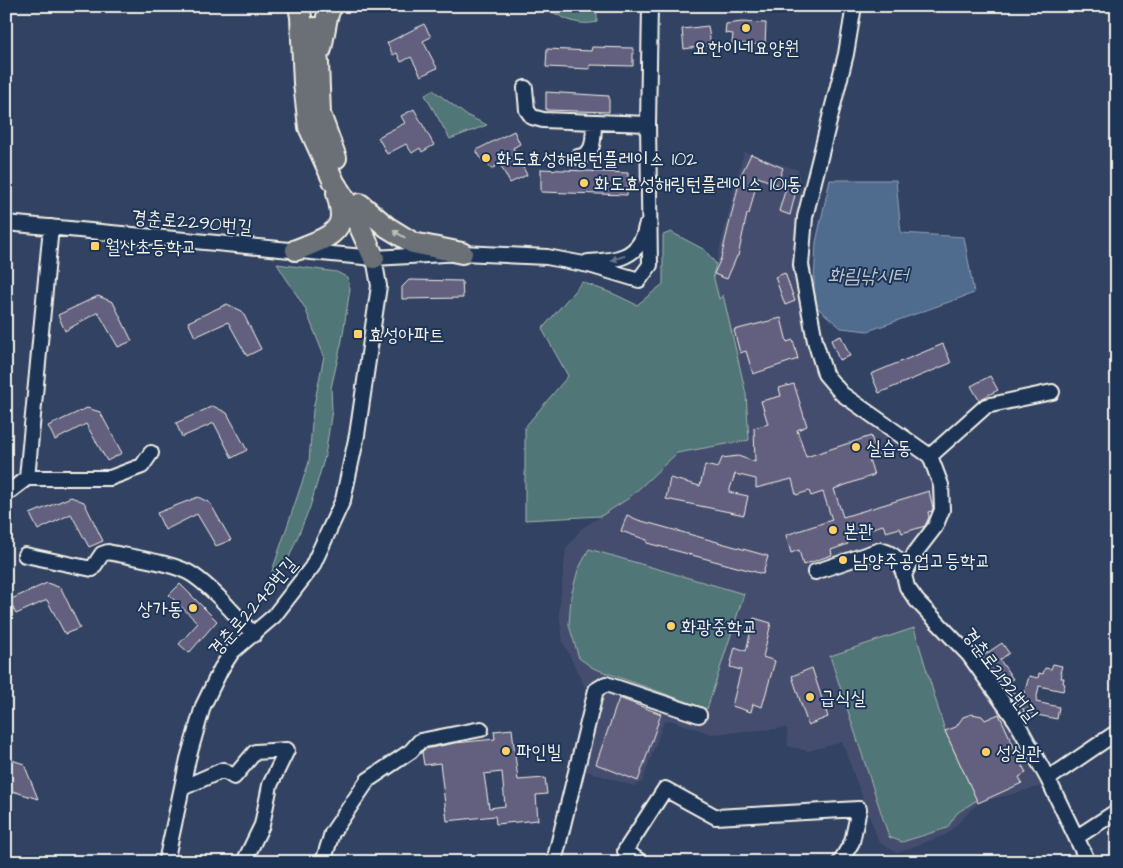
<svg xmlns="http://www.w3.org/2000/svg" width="1123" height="868" font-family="'Architects Daughter','Poor Story',sans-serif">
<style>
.built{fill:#454e6e}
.green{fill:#517677;stroke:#a2b4b0}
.water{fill:#506c8f;stroke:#92a1b3}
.building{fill:#64617f;stroke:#f4f1e8;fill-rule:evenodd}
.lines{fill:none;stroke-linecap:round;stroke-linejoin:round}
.minor-casing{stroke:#f4f1e8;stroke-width:18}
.highway-casing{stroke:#f4f1e8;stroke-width:24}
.minor{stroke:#1d3557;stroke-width:14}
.highway{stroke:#6a7074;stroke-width:20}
.oneway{fill:#bdbdba}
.oneway2{fill:#68778a}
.poi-dot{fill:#ffd166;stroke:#1d3557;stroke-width:2}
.labels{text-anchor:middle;stroke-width:4;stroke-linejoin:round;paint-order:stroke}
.poi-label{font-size:19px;fill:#f4f1e8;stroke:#1d3557;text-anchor:start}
.street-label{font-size:19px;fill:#f4f1e8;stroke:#1d3557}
.water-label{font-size:20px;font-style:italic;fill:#bbc2c9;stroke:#1d3557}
</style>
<rect width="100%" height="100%" fill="#324263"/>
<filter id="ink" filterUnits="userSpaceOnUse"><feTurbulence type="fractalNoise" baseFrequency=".02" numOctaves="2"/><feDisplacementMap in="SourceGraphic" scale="10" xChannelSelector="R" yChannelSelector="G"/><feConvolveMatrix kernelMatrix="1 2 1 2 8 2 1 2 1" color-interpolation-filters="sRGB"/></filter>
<g filter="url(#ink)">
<path class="built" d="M744,152L798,170L805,217L801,265L825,374L930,456L942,510L904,575L969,655L1045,785L978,803L947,834L897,853L879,842L842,742L808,751L788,746L787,728L712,734L670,720L664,722L642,782L634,786L577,768L593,703L563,642L559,611L566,549L581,529L629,498L677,453L749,440L746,394L723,296L719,299L713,275Z"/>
<path class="green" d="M543,6H592L597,14V22C577,27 560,17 543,6Z
M433,90L466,115L487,125L450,139L425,95Z
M671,232L705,250L716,264L713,275L719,299L723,295L746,394L749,440L677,453L629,498L601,516L525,520V427L568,376L542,329L582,282L614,294L637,305L663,284V235Z
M277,264L337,272L348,278L350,289L342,340L331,388L332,410L325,456L310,507L288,560L270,577L309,462L313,410L324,356L305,308Z
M589,549L744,594L707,709L593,668L579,658L569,625L571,596L578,570Z
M914,628L945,731L977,800L957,813L947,828L902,842L889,837L830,656Z"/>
<path class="water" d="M830,180H896L901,233L964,237L974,293L868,331L841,328L813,304L816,242Z"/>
<path class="building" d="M742,22L766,23L765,45L732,43L733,34L725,33L726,24Z
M424,24L431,37L423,41L437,68L421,76L411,57L401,62L397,53L393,55L387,43Z
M708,26L711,45L684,49L682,29Z
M592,47L633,48V66L590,65V69L546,67L547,49L591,51Z
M546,92L609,96V112L546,110Z
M414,109L434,145L422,152L420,148L412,153L406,144L387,154L378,137L405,123L401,116Z
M514,131L520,144L513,148L527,175L510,183L500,164L491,169L486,160L483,162L476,150Z
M751,154L783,168L779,179L798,183L790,215L779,211L786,188L758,177L749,214H747L738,256H737L727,279L714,274L721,258L741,175Z
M541,169L628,173L627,195L541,192Z
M785,273L795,301L785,305L775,277Z
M409,280L462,281L463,298L402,299V287Z
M98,296L113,302L132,341L118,347L98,312L65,331L58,315Z
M227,304L242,311L261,349L247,356L228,322L195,337L188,322Z
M781,318L787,342L793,340L798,359L753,374L746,351L740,353L734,330Z
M841,336L850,356L839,360L831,340Z
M943,344L951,363L879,393L871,374Z
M990,376L998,390L979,400L971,386Z
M794,384L807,426L797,430L806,457L871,436L878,457L869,459L874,475L834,489L843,517L929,491L933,508L932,511L928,512L929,517L925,526L902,533L900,528L886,532L883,525L845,536L848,544L831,550L832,555L803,565L799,550L791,553L786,535L832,520L823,492L811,496L809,491L796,495L792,479L756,488V479L735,474L729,492L748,496L744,515L666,499L670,478L700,486L705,465L718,468L722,458L738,456L755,462L754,428L768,424L761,401L781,396L779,388Z
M213,406L227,413L247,450L232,458L214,423L182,437L176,423Z
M87,408L100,412L122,453L107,461L86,424L55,440L48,426Z
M71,497L84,502L103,541L89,547L71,514L38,530L30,514Z
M198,497L210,503L231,540L216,546L197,514L165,530L157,513Z
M627,515L638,520L768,556L763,574L647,543V540L621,531Z
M47,583L61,588L80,628L65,634L47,600L16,614L9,600Z
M180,584L217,621L189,653L179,644L198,623L169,595Z
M754,618L771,623L763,657L775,661L762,707L753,704L751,712L732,706L741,670L730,667L735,647L746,651Z
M1002,643L1009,653L1000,660L1013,679L1002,686L981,657Z
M1053,664L1062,666L1060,673H1062L1061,678H1064L1063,683L1065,684L1063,691L1039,686L1036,702L1059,707L1057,719L1023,712L1024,709L1020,708L1021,705L1014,703L1009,696L1010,692L1023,695V693L1024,695L1029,676L1038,678L1039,673L1043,674L1045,668L1051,669Z
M812,668L828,717L808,725L792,676Z
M619,698L661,714L638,781L596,764Z
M972,714L982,716L985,720L999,714L1026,773L1019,777L1022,783L978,803L945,731L956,727L963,717Z
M512,729L518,780L545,778L547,794L536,795L538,820L496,824L495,816L447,821L440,763L424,765L422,752L425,749L455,743L495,739L494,731ZM502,772L505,806L489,808L484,774Z
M6,758L24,764L38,799L6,789Z"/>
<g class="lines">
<g class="minor-casing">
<path id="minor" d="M854,6L846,54L805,217L801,265L815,341L825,374L842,394L930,456L941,485L942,510L935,527L915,553L904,575L907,587L917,601L969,655L1016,721L1048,779L1088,862
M525,88L527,110L532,117L543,120L648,124
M578,157C596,154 593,137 594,122
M6,223L374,258L462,253L547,257L589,265L639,280L650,265L648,124L650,6
M588,262C615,261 641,258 646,226
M930,456L986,406L1052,392
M27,478L51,227
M6,494L27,478H110L142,466L151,453
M25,555L92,569L102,554L108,552C130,557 175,563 193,575C216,591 235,615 254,635
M815,572L880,550C897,554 898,560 904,575
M1048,779L1117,732
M182,788L223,770L234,777L255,752L287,750L270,785L262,825L244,862
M1077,837L1117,811
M166,862L188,759L203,706L221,669L232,652L274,616L312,567L343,500L357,435L379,286L374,258
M323,862L332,833L368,780L411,751L420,741L481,729
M554,862L596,690L606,684L699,715
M641,862L625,851L665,789L716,817L859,809L852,842L840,862"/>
</g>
<g class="highway-casing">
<path id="highway" d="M299,6L301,17L304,83L309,127L334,182L354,214L374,258
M314,28L318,63L320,114L336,158
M321,49L327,17L331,6
M360,204L387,227L413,243L462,253
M296,250C310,244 335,238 340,222C343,213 339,202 337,193"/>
</g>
<use href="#minor" class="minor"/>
<use href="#highway" class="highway"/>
</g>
<defs><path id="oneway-solid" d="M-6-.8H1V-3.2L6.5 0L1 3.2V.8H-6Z" transform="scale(1.25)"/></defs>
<use class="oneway" href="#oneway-solid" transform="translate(399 234) rotate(-149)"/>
<use class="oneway2" href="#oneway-solid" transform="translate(618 258) rotate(162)"/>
</g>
<g class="poi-dot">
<circle cx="746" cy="28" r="5"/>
<circle cx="486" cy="158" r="5"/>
<circle cx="584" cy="183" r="5"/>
<rect x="90" y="241" width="10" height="10" rx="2.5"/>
<rect x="353" y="329" width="10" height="10" rx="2.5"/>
<circle cx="856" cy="447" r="5"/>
<circle cx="833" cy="530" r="5"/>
<circle cx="843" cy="560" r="5"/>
<circle cx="193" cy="608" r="5"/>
<circle cx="671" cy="626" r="5"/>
<circle cx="810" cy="697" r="5"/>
<circle cx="506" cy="751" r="5"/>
<circle cx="986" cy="752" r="5"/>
</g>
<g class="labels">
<g class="poi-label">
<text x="746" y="54" text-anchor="middle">요한이네요양원</text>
<text x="496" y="165">화도효성해링턴플레이스 102</text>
<text x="594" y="190">화도효성해링턴플레이스 101동</text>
<text x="105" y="253">월산초등학교</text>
<text x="368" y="341">효성아파트</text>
<text x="866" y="454">실습동</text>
<text x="843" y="537">본관</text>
<text x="853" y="567">남양주공업고등학교</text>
<text x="183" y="615" text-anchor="end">상가동</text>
<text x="681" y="633">화광중학교</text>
<text x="820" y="704">급식실</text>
<text x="516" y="758">파인빌</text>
<text x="996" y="759">성실관</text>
</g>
<g class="street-label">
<text transform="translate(192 221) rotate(5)" y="7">경춘로2290번길</text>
<text transform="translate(252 606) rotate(-49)" y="7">경춘로2248번길</text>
<text transform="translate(1001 674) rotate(53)" y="7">경춘로2192번길</text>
</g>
<g class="water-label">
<text x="868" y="282">화림낚시터</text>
</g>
</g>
<rect width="1123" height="868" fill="none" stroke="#1d3557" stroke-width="25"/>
<rect x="12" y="12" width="1098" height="843" fill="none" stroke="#f4f1e8" stroke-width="2" filter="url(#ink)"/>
</svg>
